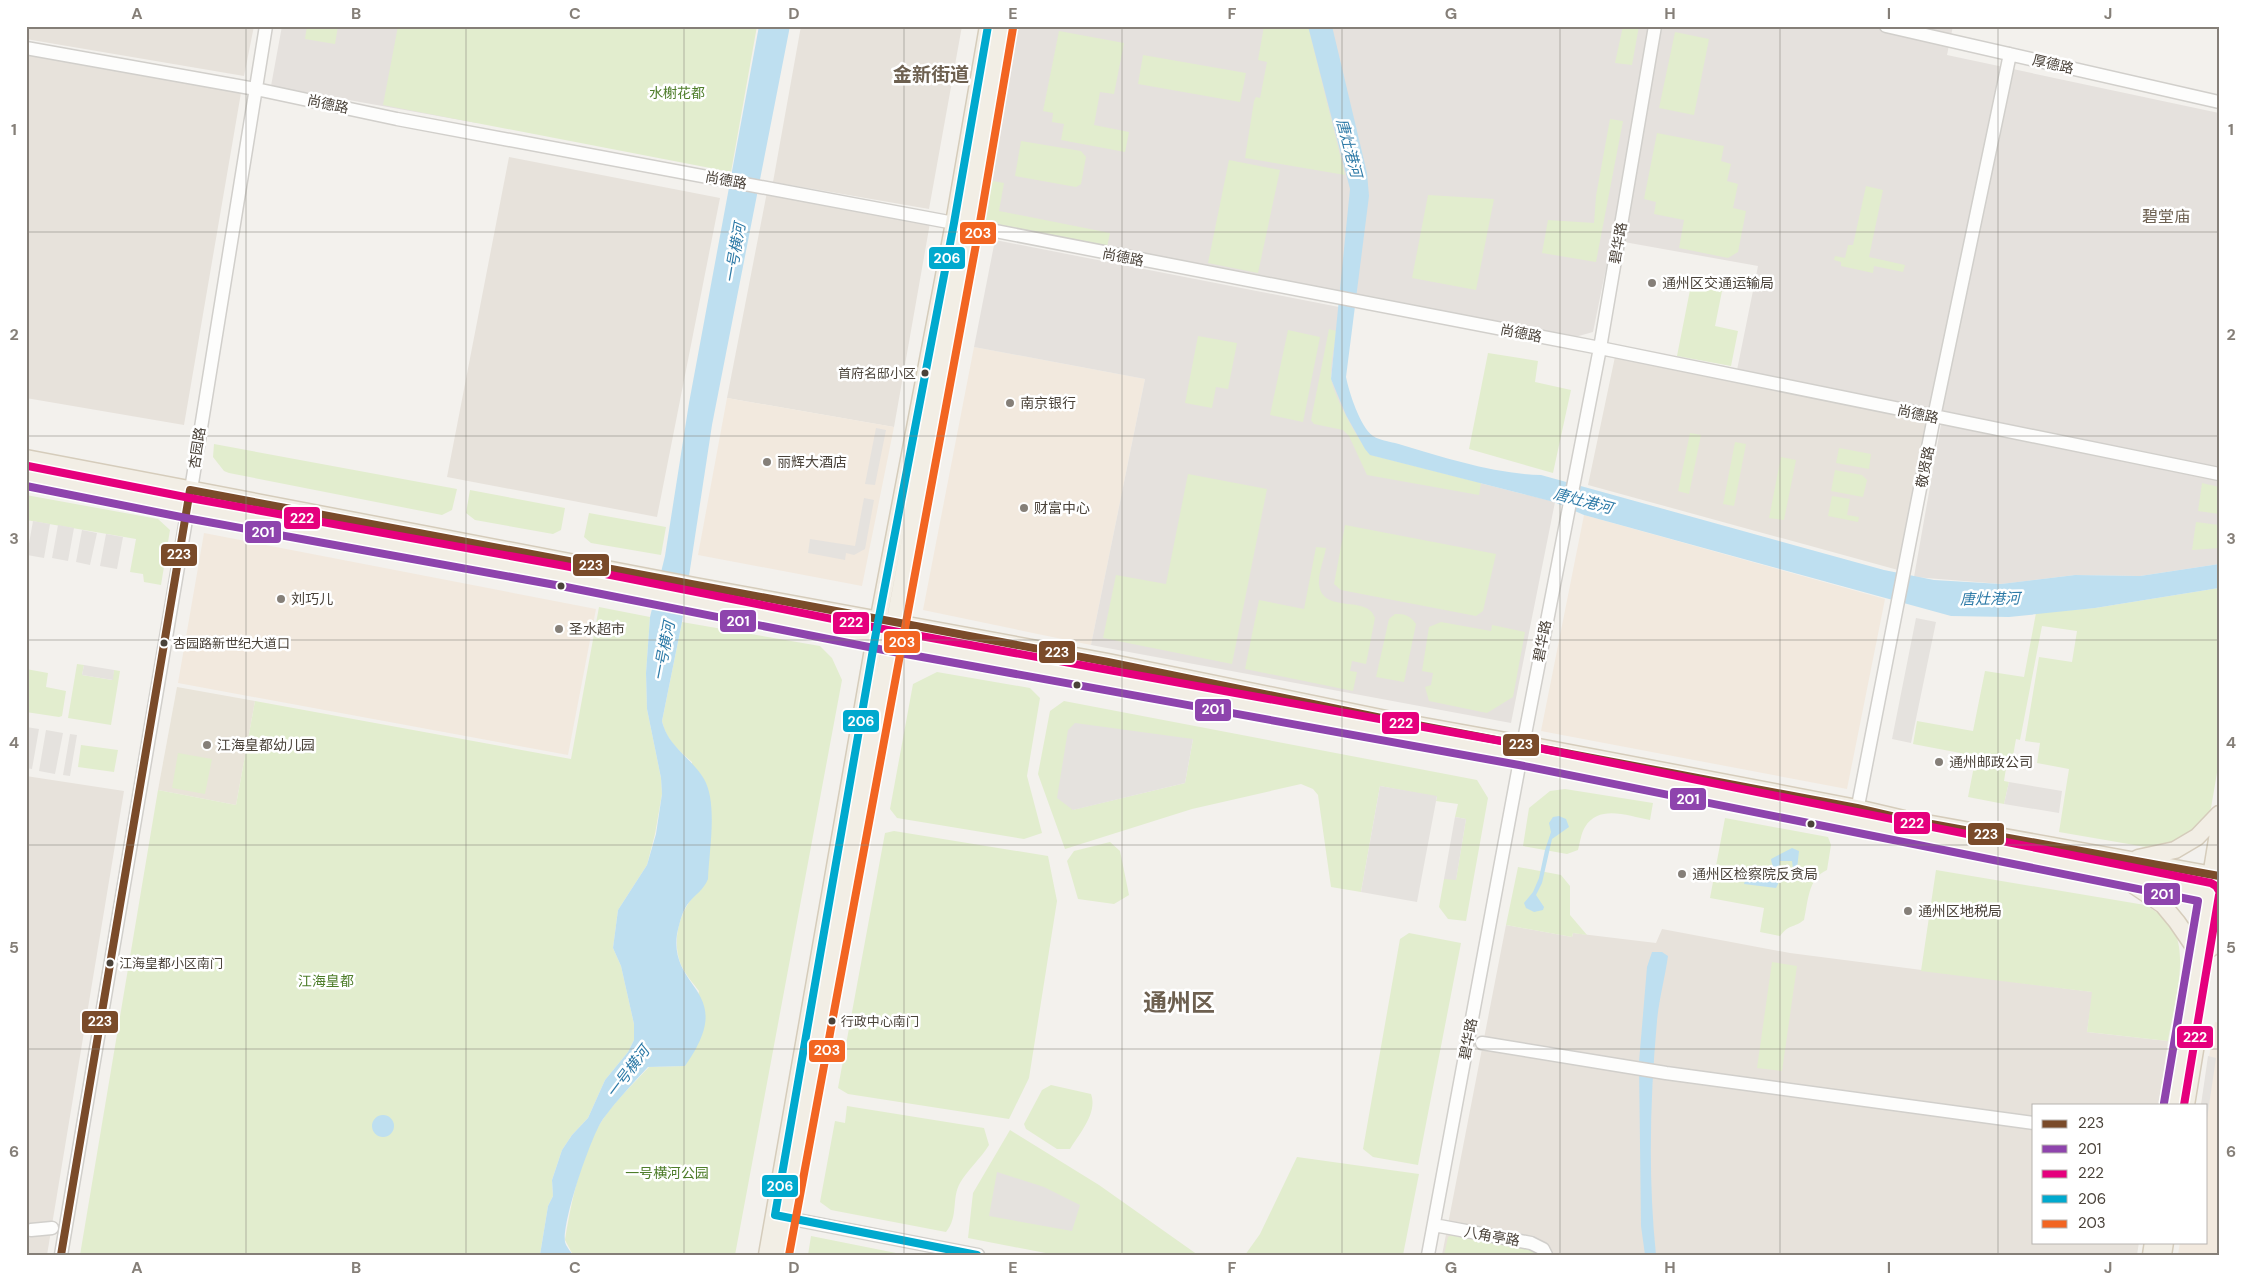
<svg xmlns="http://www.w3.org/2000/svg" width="2245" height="1281" font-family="'DM Sans','Noto Sans SC',sans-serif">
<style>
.residential{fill:#e7e2db}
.commercial{fill:#f2e9de}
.industrial{fill:#e5e1dd}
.education{fill:#e9e4d9}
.green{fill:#e2edce;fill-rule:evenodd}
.parking{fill:#e5e2de}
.water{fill:#bedff0}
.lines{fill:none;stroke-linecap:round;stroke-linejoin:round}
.minor-casing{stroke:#d1cfcb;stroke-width:15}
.major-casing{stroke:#d5ccbb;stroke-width:19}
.minor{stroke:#fdfdfc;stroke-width:12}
.major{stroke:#f2eee5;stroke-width:16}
.bus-1-casing{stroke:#fff;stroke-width:11}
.bus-2-casing{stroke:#fff;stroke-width:11}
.bus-3-casing{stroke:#fff;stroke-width:11}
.bus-4-casing{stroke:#fff;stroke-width:11}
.bus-5-casing{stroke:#fff;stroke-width:11}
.bus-1{stroke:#7a4b2a;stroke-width:8}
.bus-2{stroke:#8e44ad;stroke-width:8}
.bus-3{stroke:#e5007d;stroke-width:8}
.bus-4{stroke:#00a9ce;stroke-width:8}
.bus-5{stroke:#f26522;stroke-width:8}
.grid{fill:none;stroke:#857f78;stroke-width:1;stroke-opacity:0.55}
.poi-dot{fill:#857f78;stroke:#fff;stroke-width:2}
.bus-dot{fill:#4a4239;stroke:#fff;stroke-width:2}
.labels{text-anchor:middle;stroke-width:5;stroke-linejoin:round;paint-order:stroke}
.bus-label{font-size:13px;fill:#4a4239;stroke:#fff;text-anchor:start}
.street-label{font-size:14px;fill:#4a4239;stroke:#fff}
.park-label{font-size:14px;fill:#4e7d2a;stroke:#fff}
.poi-label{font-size:14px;fill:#4a4239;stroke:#fff;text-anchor:start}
.water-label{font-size:15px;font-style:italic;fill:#2d7aa7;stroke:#fff}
.quarter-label{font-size:16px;fill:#6d6050;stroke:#fff}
.district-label{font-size:19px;font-weight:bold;fill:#6d6050;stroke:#fff}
.town-label{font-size:24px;font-weight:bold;fill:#6d6050;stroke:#fff}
.line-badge{stroke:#fff;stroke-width:2}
.badge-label{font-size:14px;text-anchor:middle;font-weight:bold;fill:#fff}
.neatline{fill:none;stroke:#857f78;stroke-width:2}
.grid-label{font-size:16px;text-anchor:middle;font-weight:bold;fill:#857f78}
</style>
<rect width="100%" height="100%" fill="#f3f1ed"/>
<path class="residential" d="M27,26H254L244,76L26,39Z
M801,26H962L929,209L773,182Z
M26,48L242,87L184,425L26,398Z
M509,157L720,198L657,517L447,477Z
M767,192L930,223L894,427L727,398Z
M1616,352L1929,416L1898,570L1588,485Z
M26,776L124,791L47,1255H26Z
M1506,925L1572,937L1573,933L1656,943L1662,929L1790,953L2093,992L2087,1032L2168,1041L2159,1105H2034V1242H2139L2137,1255H1442Z"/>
<path class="commercial" d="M974,347L1145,379L1091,645L923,610Z
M727,398L894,427L862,586L698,555Z
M1584,515L1885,599L1847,789L1541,731Z
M204,533L596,609L568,755L178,683Z
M2215,1022L2219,1023V1255H2178L2180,1242H2206V1105H2201Z"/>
<path class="industrial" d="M282,26H494L477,123L271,86Z
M1010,26H1649L1615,224L1593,332L1575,337L975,220Z
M1662,26H1953L1947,55L2219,113V564L2140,576L2075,575L2001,584L1914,577L1943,413L1737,370L1758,266L1624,242Z
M995,240L1339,307L1331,379L1370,455L1555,502L1511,723L1091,645L1145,379L974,347Z"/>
<path class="education" d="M177,687L255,701L236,805L158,790Z"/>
<path class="green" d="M307,26H338L335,44L305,39Z
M398,26H757L731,172L383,105Z
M1264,26H1308L1345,175L1245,158L1254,101L1256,97L1260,98L1267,62L1258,60Z
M1623,26H1639L1632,65L1615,63Z
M1059,31L1124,43L1114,94L1100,92L1094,125L1129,132L1125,152L1061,140L1064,124L1052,122L1053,113L1043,111Z
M1675,32L1709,39L1694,115L1659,108Z
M1143,55L1246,73L1240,102L1138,84Z
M1610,119L1623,121L1596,262L1542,253L1548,220L1594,223L1596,196Z
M1657,133L1724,146L1721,161L1731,164L1727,181L1738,184L1733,208L1746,211L1738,252L1728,258L1679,248L1684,220L1654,214L1656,202L1644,199Z
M1021,141L1081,151L1086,157L1081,184L1076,187L1015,176Z
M1229,160L1280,170L1258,273L1208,263Z
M987,180L1004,183L999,211L1110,233L1107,247L988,222L981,215Z
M1866,186L1883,190L1869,257L1905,265L1903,272L1874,266L1873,273L1841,266V262L1834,260L1835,256L1845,258L1848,245H1853Z
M1428,195L1494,199L1476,290L1412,278Z
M1691,285L1722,291L1715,326L1738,331L1731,366L1677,356Z
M1329,329L1336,331C1335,346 1330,363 1331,378C1333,395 1359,443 1371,455L1481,483L1479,495L1367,475L1349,436L1343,430L1314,424L1311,420Z
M1288,330L1320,337L1303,422L1270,415Z
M1198,336L1237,343L1228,389L1216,387L1212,408L1185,403Z
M1488,353L1538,361L1535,382L1571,390L1553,473L1469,449Z
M1690,433L1701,435L1689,494L1678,491Z
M1735,442L1746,444L1734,506L1723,504Z
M214,444L457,489L452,510L442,515L229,473L224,471L213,457Z
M1839,448L1871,454L1869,469L1836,463Z
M1781,457L1796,460L1784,520L1769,518Z
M1835,470L1862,475L1867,480L1863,497L1831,491Z
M1188,474L1267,489L1232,664L1103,638L1116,575L1166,584Z
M2202,483L2219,487V514L2198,511Z
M470,490L565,508L561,530L553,534L475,520L466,513Z
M26,495L158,519L170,530L161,585L144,582L143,574L130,572L136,539L26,520Z
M1832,496L1850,499L1847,515L1859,517L1858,522L1828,516Z
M589,513L666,527L661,555L591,543L584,537Z
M2196,522L2219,525V548L2192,550Z
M1345,525L1496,554L1483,611L1476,616L1341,590L1334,584Z
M1316,547L1326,548C1324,559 1318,574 1319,584C1322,615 1368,594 1375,618L1366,664L1352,661L1350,671L1357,672L1353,691L1245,669L1259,600L1304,609Z
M2219,588V761L2211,808L2206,819L2193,832L2170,844L2146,847L2059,832L2069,769L2037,763L2040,743L2025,741L2039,657L2072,662L2077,631L2042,626L2020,740L2016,739L2013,756H2008L2004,781L2009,782L2004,804L1968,797L1976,756L1913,744L1917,721L1973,731L1985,671L2024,677L2036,613L2095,608Z
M599,607L650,617L646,673L647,709L661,778L662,794L655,834L647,865L618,910L613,948L621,966L634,1024V1040L628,1052L605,1080L588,1118L572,1135L562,1150L552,1180L553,1196L548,1206L540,1255H80L158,790L236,805L255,701L571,759Z
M1395,614C1405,614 1410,615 1416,624L1404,682L1376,677L1389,619Z
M682,622L820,646L832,658L842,680L735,1255H573L565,1240C571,1203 582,1149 603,1119C616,1100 633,1084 649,1067L685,1066L699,991C693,983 685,974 681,965C672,943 678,915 693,897L692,762C678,750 666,740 662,721Z
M1441,622L1491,631L1492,625L1525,632L1513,697L1487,713L1429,701L1425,687L1431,685L1433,673L1422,671L1429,627Z
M77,664L84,665L82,675L112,680L114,670L120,671L111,725L68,718Z
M26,669L48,673L46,687L66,691L62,716L59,717L26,712Z
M937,672L1030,688L1040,698L1027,776L1042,833L1024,839L897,818L890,809L913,684Z
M1064,701L1477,780L1488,798L1466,921L1448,919L1439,907L1444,879H1456L1466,819L1455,817L1458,804L1436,801L1437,797L1380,786L1361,892L1331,887L1318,795L1313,789L1301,784L1192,809L1065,849L1038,774L1050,711ZM1193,739L1185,783L1072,810Z
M81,745L118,750L114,772L78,767Z
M178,753L212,759L205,794L172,788Z
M1565,789L1653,803L1650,820C1628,816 1599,804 1585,827C1581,833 1580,843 1578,850L1567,854L1523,846L1529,808L1550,791Z
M1725,818L1828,837L1831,845L1827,870C1808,878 1808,902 1804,920C1794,928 1789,924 1780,936L1760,932L1764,908L1710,898Z
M894,831L1048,856L1057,901L1029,1078L1009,1119L848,1094L838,1088L885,833Z
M1110,842L1120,851L1129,895L1114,904L1078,899L1067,861L1074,851Z
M1518,867L1561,875L1570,886V915L1587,935L1573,933L1572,937L1506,925Z
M1936,870L2145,905C2155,911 2166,917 2172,927C2190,955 2173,1009 2168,1041L2087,1032L2092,992L1921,971Z
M1409,933L1461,943L1418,1165L1373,1157L1363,1149L1400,939Z
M1772,962L1797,966L1782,1071L1757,1068Z
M1051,1085L1091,1094C1098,1113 1079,1134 1070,1149H1057L1026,1129L1024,1124L1042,1090Z
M847,1106L984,1128L989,1145C981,1158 966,1172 960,1183C951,1199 959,1216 946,1232L831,1210L820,1202L835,1121L845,1123Z
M1010,1130L1099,1185L1198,1255H1056L968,1238L973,1193Z
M1297,1157L1419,1174L1403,1255H1245L1260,1234Z
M1455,1233L1533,1246L1541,1255H1444L1448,1237Z
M811,1236L906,1255H808Z"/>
<path class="parking" d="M876,428L886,430L875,485L865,484Z
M864,498L874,500L865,549L854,555L846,553L845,560L808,553L810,539L855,546Z
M33,521L50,524L44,558L27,555Z
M58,525L74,528L68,561L52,558Z
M82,530L97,533L90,565L76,562Z
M106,534L123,537L117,569L100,566Z
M1916,618L1936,622L1911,743L1892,739Z
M84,665L114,670L113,680L82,675Z
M1075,723L1193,739L1185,783L1073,810L1057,798L1068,730Z
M26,727L39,729L32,769L26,768Z
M46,730L63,733L55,774L39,771Z
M70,734L77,735L70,776L63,775Z
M2009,782L2062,791L2059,813L2004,804Z
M1380,786L1437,796L1417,902L1361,892Z
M1455,817L1466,819L1456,880L1444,879Z
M2208,1056L2216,1058L2207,1119L2206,1105H2201Z
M997,1172L1044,1187L1080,1205L1072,1231L989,1216Z"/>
<path class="water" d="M759,26H790L712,425L682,622L662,721C668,747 691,757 704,779C718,803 709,851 708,879C704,890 694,895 687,905C682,912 679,925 677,934C669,992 739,989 685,1066L648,1067C633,1083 617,1100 603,1119C591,1136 562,1221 565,1242C566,1246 570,1251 573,1255H540L548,1206L553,1196L552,1180L562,1150L572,1135L588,1118L605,1080L628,1052L634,1040V1024L621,966L613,948L618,910L647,865L656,834L662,794L661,778L647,709L646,673L650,617L665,556L689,403Z
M1308,26H1332L1367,173L1369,196L1346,377C1349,392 1360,427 1373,436C1380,441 1394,442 1402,445C1446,458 1495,474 1541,475L1884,570L1934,580L2001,584L2075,575L2140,576L2219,564V588L2095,608L2009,617L1951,616L1584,515L1554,502L1370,455L1365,449L1346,415L1331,379L1350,189Z
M1559,816L1566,819L1569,827L1552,839L1542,883L1536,895L1544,907L1543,910L1534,912L1526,908L1524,903L1533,892L1539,878L1545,850L1551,832L1549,823L1553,817Z
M1792,848L1799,851L1797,869H1793L1792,861H1780L1778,884L1776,888L1744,884L1745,881H1771C1778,872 1772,868 1771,859Z
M1652,952H1662L1668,956C1665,978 1659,999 1657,1021C1650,1098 1648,1178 1656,1255H1645L1641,1226L1639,1062L1647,967Z
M372 1126a11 11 0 1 1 22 0a11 11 0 1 1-22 0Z"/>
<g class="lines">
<g class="minor-casing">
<path id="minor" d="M1886,26L2219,102
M26,48L256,89L397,119L954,223L1600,348L2219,474
M1856,816L1934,417L2010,54
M1482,1043L1666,1073L2034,1123
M777,1216L978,1255
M1434,1225L1531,1243L1543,1249L1546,1255
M31,1230L52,1228
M61,1255L188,508L266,26
M1428,1255L1521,755L1600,348L1655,26"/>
</g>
<g class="major-casing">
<path id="major" d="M26,458L695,586L1108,662L1396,721L1523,744L1857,808L1904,819L2219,876
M26,476L188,508L563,576L891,641L1521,755L1814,813L2219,896
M2138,858L2175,850L2197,837L2219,814
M2126,880L2163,905L2177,922L2199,954
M2211,948L2219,941
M2174,1105L2219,827
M2186,1105L2197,1038
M767,1255L875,638L954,223L988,26
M779,1255L891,641L969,226L1003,26
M2151,1255L2153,1242
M2163,1255L2165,1242"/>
</g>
<use href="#minor" class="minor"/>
<use href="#major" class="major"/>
<g class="bus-1-casing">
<path id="bus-1" d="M61,1255L190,490L1108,662L1396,721L1857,808L1904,819L2219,876"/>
</g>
<g class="bus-2-casing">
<path id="bus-2" d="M26,486L186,518L561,586L889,651L1519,765L2198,901L2164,1103"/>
</g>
<g class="bus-3-casing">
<path id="bus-3" d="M28,466L190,498L565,566L893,631L1523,745L2211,883L2216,886L2219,891
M2184,1105L2219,895"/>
</g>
<g class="bus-4-casing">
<path id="bus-4" d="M977,1255L775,1215L875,638L954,223L988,26"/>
</g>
<g class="bus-5-casing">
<path id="bus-5" d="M789,1255L979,228L1013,28"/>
</g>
<use href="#bus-1" class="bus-1"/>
<use href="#bus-2" class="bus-2"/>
<use href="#bus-3" class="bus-3"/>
<use href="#bus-4" class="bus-4"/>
<use href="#bus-5" class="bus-5"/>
</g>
<path class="grid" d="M246,26V1255M466,26V1255M684,26V1255M904,26V1255M1122,26V1255M1342,26V1255M1560,26V1255M1780,26V1255M1998,26V1255M26,232H2219M26,436H2219M26,640H2219M26,845H2219M26,1049H2219"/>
<g class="poi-dot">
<circle cx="1652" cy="283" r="5"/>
<circle cx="1010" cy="403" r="5"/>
<circle cx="767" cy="462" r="5"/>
<circle cx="1024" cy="508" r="5"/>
<circle cx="281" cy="599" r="5"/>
<circle cx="559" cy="629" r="5"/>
<circle cx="207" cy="745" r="5"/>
<circle cx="1939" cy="762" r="5"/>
<circle cx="1682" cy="874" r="5"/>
<circle cx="1908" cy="911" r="5"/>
</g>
<g class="bus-dot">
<circle cx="925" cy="373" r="4.5"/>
<circle cx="561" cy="586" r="4.5"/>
<circle cx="164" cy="643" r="4.5"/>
<circle cx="1077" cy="685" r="4.5"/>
<circle cx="1811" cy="824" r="4.5"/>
<circle cx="110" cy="963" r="4.5"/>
<circle cx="832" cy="1021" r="4.5"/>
</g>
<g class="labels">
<g class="bus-label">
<text x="916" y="378" text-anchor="end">首府名邸小区</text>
<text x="173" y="648">杏园路新世纪大道口</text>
<text x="119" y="968">江海皇都小区南门</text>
<text x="841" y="1026">行政中心南门</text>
</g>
<g class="street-label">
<text transform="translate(2053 64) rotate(13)" y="5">厚德路</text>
<text transform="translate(328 104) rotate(12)" y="5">尚德路</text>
<text transform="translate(726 180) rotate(10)" y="5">尚德路</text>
<text transform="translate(1618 243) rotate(-80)" y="5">碧华路</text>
<text transform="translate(1123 257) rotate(11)" y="5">尚德路</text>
<text transform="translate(1521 333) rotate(11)" y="5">尚德路</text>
<text transform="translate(1918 414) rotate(12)" y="5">尚德路</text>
<text transform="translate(197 448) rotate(-81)" y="5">杏园路</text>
<text transform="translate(1925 467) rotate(-79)" y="5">敬贤路</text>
<text transform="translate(1542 641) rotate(-79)" y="5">碧华路</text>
<text transform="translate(1468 1039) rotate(-79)" y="5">碧华路</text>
<text transform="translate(1492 1236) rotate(10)" y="5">八角亭路</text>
</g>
<g class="park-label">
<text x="677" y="98">水榭花都</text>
<text x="326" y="986">江海皇都</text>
<text x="667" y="1178">一号横河公园</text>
</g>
<g class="poi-label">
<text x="1662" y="288">通州区交通运输局</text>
<text x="1020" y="408">南京银行</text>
<text x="777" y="467">丽辉大酒店</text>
<text x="1034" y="513">财富中心</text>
<text x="291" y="604">刘巧儿</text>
<text x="569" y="634">圣水超市</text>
<text x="217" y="750">江海皇都幼儿园</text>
<text x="1949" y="767">通州邮政公司</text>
<text x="1692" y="879">通州区检察院反贪局</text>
<text x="1918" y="916">通州区地税局</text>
</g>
<g class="water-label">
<text transform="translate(1349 148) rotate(75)" y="5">唐灶港河</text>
<text transform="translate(735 253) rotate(-80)" y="5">一号横河</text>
<text transform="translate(1583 501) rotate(15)" y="5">唐灶港河</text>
<text transform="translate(1990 599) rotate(-1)" y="5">唐灶港河</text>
<text transform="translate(664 651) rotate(-79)" y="5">一号横河</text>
<text transform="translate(628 1072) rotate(-53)" y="5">一号横河</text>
</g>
<g class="quarter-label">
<text x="2166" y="222">碧堂庙</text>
</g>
<g class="district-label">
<text x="931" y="81">金新街道</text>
</g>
<g class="town-label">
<text x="1179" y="1011">通州区</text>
</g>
</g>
<g class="line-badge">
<rect x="959" y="221" width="38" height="24" rx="5" fill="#f26522"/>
<rect x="928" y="246" width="38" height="24" rx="5" fill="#00a9ce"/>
<rect x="283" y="506" width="38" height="24" rx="5" fill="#e5007d"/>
<rect x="244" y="520" width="38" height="24" rx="5" fill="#8e44ad"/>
<rect x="160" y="543" width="38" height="24" rx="5" fill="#7a4b2a"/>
<rect x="572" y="553" width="38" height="24" rx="5" fill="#7a4b2a"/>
<rect x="719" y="609" width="38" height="24" rx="5" fill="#8e44ad"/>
<rect x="832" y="611" width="38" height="24" rx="5" fill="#e5007d"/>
<rect x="883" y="630" width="38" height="24" rx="5" fill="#f26522"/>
<rect x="1038" y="640" width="38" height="24" rx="5" fill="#7a4b2a"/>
<rect x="1194" y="698" width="38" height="24" rx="5" fill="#8e44ad"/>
<rect x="842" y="709" width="38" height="24" rx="5" fill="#00a9ce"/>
<rect x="1381" y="711" width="39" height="24" rx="5" fill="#e5007d"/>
<rect x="1502" y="733" width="38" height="24" rx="5" fill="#7a4b2a"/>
<rect x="1669" y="787" width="38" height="24" rx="5" fill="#8e44ad"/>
<rect x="1893" y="811" width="38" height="24" rx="5" fill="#e5007d"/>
<rect x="1967" y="822" width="38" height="24" rx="5" fill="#7a4b2a"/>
<rect x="2143" y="882" width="38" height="24" rx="5" fill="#8e44ad"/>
<rect x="81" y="1010" width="38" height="24" rx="5" fill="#7a4b2a"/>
<rect x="2176" y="1025" width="38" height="24" rx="5" fill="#e5007d"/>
<rect x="808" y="1039" width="38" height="24" rx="5" fill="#f26522"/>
<rect x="761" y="1174" width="38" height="24" rx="5" fill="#00a9ce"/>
</g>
<g class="badge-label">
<text x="978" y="238">203</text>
<text x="947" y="263">206</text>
<text x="302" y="523">222</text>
<text x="263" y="537">201</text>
<text x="179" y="559">223</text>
<text x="591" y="570">223</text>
<text x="738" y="626">201</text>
<text x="851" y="627">222</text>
<text x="902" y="647">203</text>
<text x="1057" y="657">223</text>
<text x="1213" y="714">201</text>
<text x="861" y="726">206</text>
<text x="1401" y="728">222</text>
<text x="1521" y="749">223</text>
<text x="1688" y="804">201</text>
<text x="1912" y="828">222</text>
<text x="1986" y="839">223</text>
<text x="2162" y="899">201</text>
<text x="100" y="1026">223</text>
<text x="2195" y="1042">222</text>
<text x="827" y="1055">203</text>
<text x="780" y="1191">206</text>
</g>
<rect width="2245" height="1281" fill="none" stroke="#ffffff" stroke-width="55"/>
<rect x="2032" y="1104" width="175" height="140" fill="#ffffff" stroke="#b7b3b0"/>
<rect x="2042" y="1120" width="25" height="8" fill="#7a4b2a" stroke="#b7b3b0"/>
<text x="2078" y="1128" font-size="15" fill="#4a4239">223</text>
<rect x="2042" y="1145" width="25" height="8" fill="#8e44ad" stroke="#b7b3b0"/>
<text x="2078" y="1154" font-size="15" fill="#4a4239">201</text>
<rect x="2042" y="1170" width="25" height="8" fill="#e5007d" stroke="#b7b3b0"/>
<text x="2078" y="1178" font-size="15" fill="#4a4239">222</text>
<rect x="2042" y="1195" width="25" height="8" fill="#00a9ce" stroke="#b7b3b0"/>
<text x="2078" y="1204" font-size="15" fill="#4a4239">206</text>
<rect x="2042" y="1220" width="25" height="8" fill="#f26522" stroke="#b7b3b0"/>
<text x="2078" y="1228" font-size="15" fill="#4a4239">203</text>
<rect x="28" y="28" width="2190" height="1226" class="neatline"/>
<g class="grid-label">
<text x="137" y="19">A</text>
<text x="356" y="19">B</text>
<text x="575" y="19">C</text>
<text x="794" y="19">D</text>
<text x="1013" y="19">E</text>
<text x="1232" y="19">F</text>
<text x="1451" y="19">G</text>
<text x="1670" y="19">H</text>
<text x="1889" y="19">I</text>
<text x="2108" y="19">J</text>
<text x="14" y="135">1</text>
<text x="2231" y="135">1</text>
<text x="14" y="340">2</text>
<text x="2231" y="340">2</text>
<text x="14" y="544">3</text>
<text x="2231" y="544">3</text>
<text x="14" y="748">4</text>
<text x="2231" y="748">4</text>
<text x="14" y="953">5</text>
<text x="2231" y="953">5</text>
<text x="14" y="1157">6</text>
<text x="2231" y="1157">6</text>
<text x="137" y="1273">A</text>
<text x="356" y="1273">B</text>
<text x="575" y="1273">C</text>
<text x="794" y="1273">D</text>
<text x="1013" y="1273">E</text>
<text x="1232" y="1273">F</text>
<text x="1451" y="1273">G</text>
<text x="1670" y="1273">H</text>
<text x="1889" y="1273">I</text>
<text x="2108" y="1273">J</text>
</g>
</svg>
